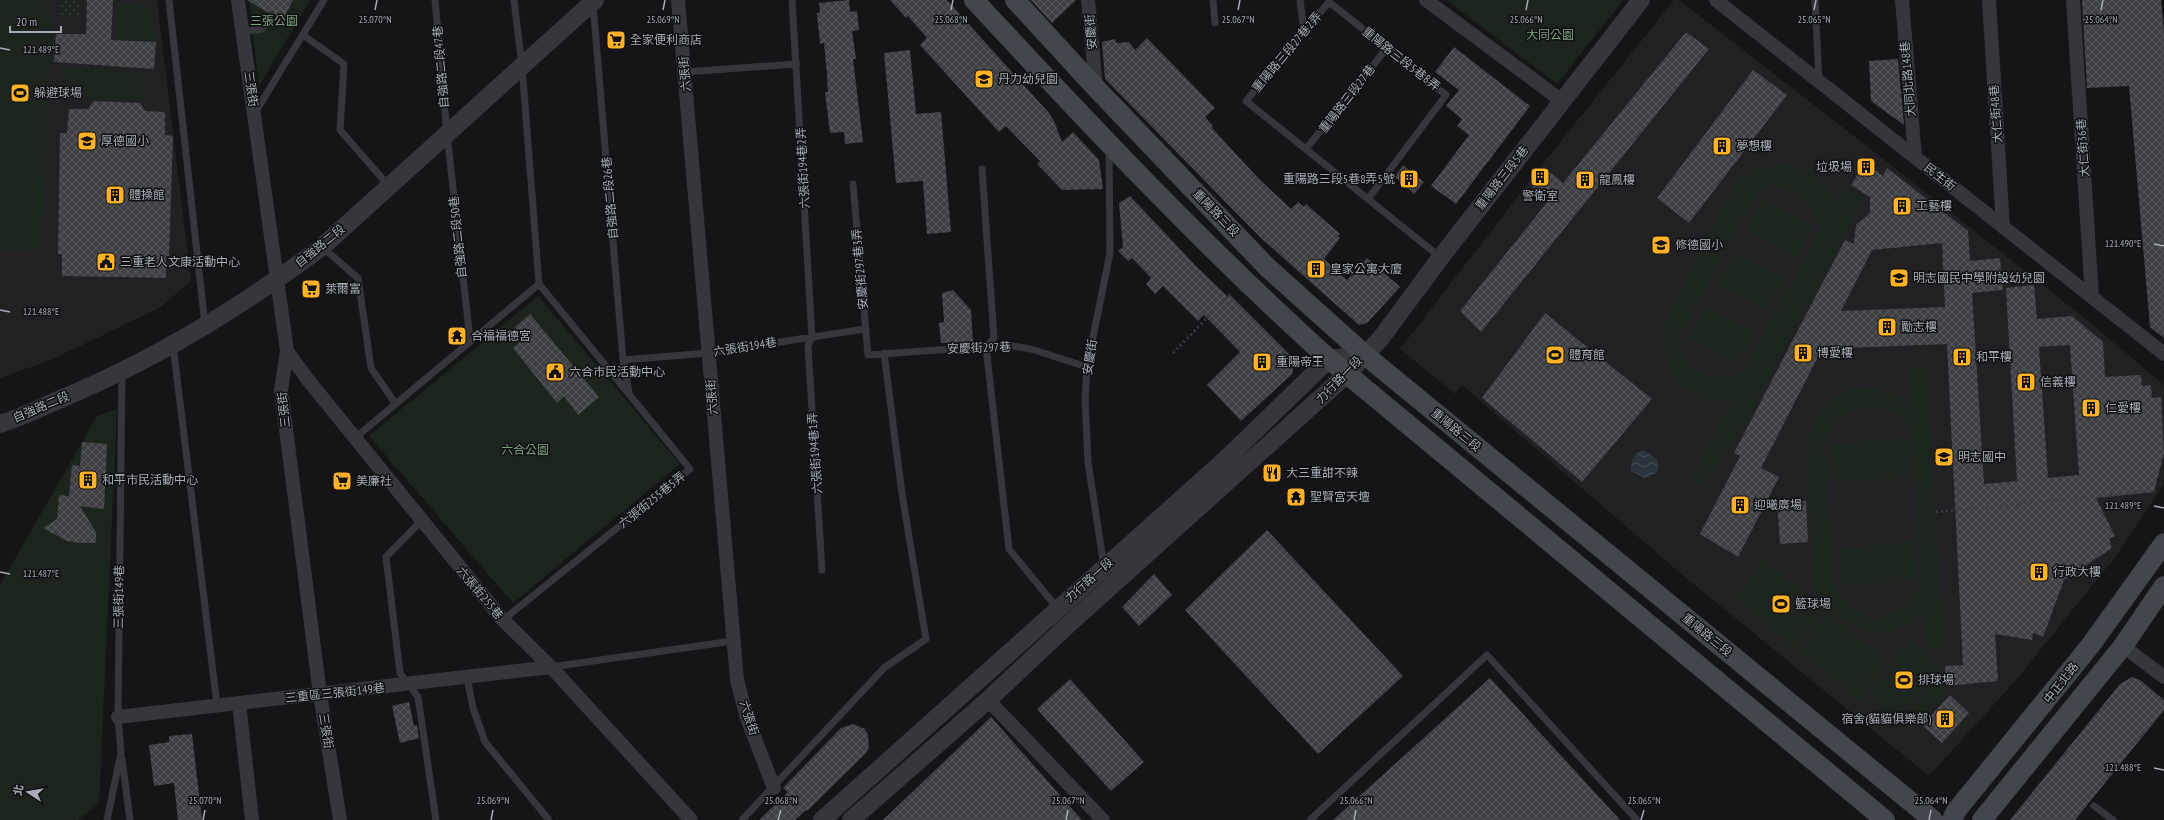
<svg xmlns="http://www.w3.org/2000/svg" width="2164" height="820" font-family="'PT Sans Narrow','Noto Sans TC',sans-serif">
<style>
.built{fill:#212124}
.park{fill:#1c251d;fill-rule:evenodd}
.garden{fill:url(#garden-dots)}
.water{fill:url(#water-waves)}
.building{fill:url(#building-cross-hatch);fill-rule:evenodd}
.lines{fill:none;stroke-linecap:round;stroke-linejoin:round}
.path{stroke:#3b3e43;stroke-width:2.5;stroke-dasharray:2 3;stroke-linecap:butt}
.service{stroke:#35373c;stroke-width:7}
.minor{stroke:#35373c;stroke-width:14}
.tertiary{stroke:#35373c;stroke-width:18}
.secondary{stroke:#43464c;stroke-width:20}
.ticks{fill:none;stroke:#a6acb8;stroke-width:1.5}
.labels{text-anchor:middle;stroke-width:3;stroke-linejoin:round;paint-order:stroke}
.park-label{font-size:12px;fill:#7ba57d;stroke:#101012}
.street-label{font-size:12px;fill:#a6acb8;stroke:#101012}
.poi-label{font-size:12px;fill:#a6acb8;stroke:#101012;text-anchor:start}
.ticks-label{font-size:10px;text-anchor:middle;fill:#a6acb8;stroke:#101012;stroke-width:3;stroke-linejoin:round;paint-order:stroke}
</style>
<defs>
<pattern id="garden-dots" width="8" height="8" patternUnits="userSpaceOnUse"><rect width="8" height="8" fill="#1c251d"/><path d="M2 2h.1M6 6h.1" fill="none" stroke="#3a423c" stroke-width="1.8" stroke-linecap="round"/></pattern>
<pattern id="water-waves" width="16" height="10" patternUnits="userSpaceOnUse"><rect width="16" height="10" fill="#2a343c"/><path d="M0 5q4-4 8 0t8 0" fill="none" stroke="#464f56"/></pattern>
<pattern id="building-cross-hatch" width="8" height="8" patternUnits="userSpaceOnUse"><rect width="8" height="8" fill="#3f4044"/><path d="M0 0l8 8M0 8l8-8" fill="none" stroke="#58595d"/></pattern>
</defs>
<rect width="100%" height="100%" fill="#151517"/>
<path class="built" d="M0,0H157L191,281L161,307L51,360L0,378Z
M1674,0H1679L1886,161L2082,316L2164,385V482L2158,493L2116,556L2017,679L1929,776L1686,578L1462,385L1455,394L1400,349L1549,156Z"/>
<path class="park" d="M0,0H44L52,17L46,178L39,250H0Z
M249,0H310L259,86Z
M1446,0H1623L1557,84Z
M117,4L150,6L156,42L115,40Z
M63,67L145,72V101L62,97Z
M1783,164C1813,170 1820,176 1837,201L1845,185L1864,198L1740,432L1703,487L1691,479L1732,400L1712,402L1697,397L1680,385L1670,370L1663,349L1664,322L1734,186L1757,169ZM1772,185C1803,194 1808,199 1821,228L1741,373C1722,377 1695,379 1684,358C1681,353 1681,342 1680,336L1757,193Z
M1763,199L1814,225L1798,257L1746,233Z
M1734,251L1785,278L1769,310L1717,286Z
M538,296L680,464L513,603L369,436Z
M1705,305L1756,331L1739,363L1687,339Z
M1926,367L1945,646L1927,649L1922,614L1905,628L1891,633L1870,634L1835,615L1812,587L1806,440L1815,420L1824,406L1836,395L1854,388L1866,387L1900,395L1911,407L1909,369ZM1862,407C1887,408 1895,410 1911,429L1921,585C1910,603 1897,611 1877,619C1853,609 1846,606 1834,583L1825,443C1834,422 1841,416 1862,407Z
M117,409L99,803L78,820H0V585L97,416Z
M1908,437L1910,477L1834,482L1832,444Z
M1915,541L1918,581L1841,586L1840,548Z
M1764,560L1826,610L1796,649L1735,598Z
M1828,612L1890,662L1860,701L1799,650Z
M1911,640L1941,666L1897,720L1868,695Z
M1935,679L1947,691L1923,717L1911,706Z"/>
<path class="garden" d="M61,0H79V17L61,16Z"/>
<path class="water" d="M1644,450L1658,460V472L1645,478L1631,471C1631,460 1633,453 1644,450Z"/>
<path class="building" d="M87,0H113L111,40L156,42L154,69L54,62L56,34H86Z
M247,0H293L283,20L276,16L273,11L267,12Z
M849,0L850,12L857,11L859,30L852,31L856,59H853L863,142L845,144L844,132L830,133L825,92H828L827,75L824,43L820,44L817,13H820L819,3Z
M890,0H947L1049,113L1054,121L1062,142L1073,132L1099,160L1103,189L1062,190L1037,164L1040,161L1006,126L999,132L920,45L927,38L908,16L906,18Z
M1031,0H1076L1052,23Z
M2082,0H2161L2164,32V338L2150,327L2129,86L2087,88Z
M1686,32L1709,49L1481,332L1460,311L1549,200L1530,184L1544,167L1563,183Z
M1147,38L1215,108L1205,117L1213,126L1212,128L1260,180L1291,209L1298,202L1304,207L1306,204L1340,234L1338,236L1340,238L1324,259L1347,280L1367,258L1400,287L1367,323L1359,325L1262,239L1105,79L1102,42L1115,39L1116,43L1129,42L1135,50Z
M1454,47L1530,106L1456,204L1431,186L1469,135L1457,126L1462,119L1446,106L1459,90L1435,72Z
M910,50L916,114L941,112L951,232L927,234L923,181L896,183L884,53Z
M1898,59L1904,125L1871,101L1869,61Z
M1753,70L1787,95L1689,223L1657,198Z
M94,101L140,103L145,111L165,112V135L173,136L169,256H166V278L62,276V254H58L60,133H67L69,109H88Z
M1865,163L1883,176L1887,168L1968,231L1970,261L2000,258L2003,290L1972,293L1984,484L2017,481L2006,288L2034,285L2037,319L2072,316L2103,342L2105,377L2141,375L2142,386L2151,385L2152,398L2161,397L2164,453L2154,492L2096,498L2115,536L2109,539L2112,548L2064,580L2043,637L2033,633L2032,640L1995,634L1998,681L1946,686L1945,666L1963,665L1947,344L1822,349L1761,468L1779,477L1738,557L1700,534L1740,456L1734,453L1845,240L1854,244L1856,225L1870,213V197L1851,185ZM1942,243L1945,307L1841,311L1872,250ZM2070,345L2079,475L2048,478L2039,347Z
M1403,165L1424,182L1414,194L1395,177Z
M1130,196L1195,265L1228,297L1230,295L1293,358L1294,366L1292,374L1241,421L1207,385L1240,352L1204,315L1198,321L1163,286L1155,294L1146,284L1151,278L1132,258L1128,261L1118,251L1123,247L1119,203Z
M953,290L971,310L973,342L941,343L939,323L944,322L942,293Z
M1545,313L1652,399L1582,482L1482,398Z
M530,314L599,397L578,415L564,396L557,403L513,348L523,339L513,329Z
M82,442L107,444L104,509L80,506L96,532V543H81L67,541L43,528L57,519L59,495L69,496L72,465L80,466Z
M1777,500L1806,501L1808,542L1780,544Z
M1267,530L1403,676L1318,754L1185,610Z
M1154,574L1172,595L1139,626L1122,607Z
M2132,677L2140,680L2164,700V710L2075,820H2010L2120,684Z
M1490,678L1620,820H1333Z
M1070,679L1144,762L1111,791L1037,709Z
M1950,695L1969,713L1942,743L1922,725Z
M409,702L414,726L417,725L419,738L400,743L392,706Z
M991,717L1082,820H883Z
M853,724L865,729L868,735L869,747L866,753L807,811L806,810L795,820H759L788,792L783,788L841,728Z
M192,734L202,820H178L174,783L154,786L149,745L169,742V736Z"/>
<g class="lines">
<path class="path" d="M1173,353L1231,293
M1936,512L2154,491"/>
<path class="service" d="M169,0L205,325
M435,0L447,134L470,339
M514,0L522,66L539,284
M792,0L812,337L808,346L822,570
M1213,0L1215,23
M1300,0L1304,31
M1815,0L1819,81
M593,4L623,360L629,392
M242,32L262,29L271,15
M303,35L344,64L340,130L389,186
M685,72L797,64
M256,111L324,0
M1306,149L1387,48
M982,169L994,338L986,347L1009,549L1058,609
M853,184L868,355L1007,345L1031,349L1087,367
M1368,199L1446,95L1329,2L1246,101L1440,257
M322,247L358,278L371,368L395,403
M173,345L217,705
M623,360L708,353L865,329
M355,438L539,284
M421,521L386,557L400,673L418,697L436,820
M1104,567L1088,462L1085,399L1087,367L1110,253L1109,149
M503,620L690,469L539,284
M551,667L733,641
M467,677L473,708L485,742L549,820
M122,759L130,820
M2094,806L2113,820
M107,820L121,753L118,717L122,372
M742,820L884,668L926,639L902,494L884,353
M1310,820L1487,655L1637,820"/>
<path class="minor" d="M238,0L287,351L281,390L320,694L340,820
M678,0L737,680L747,718L774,788
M1088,0L1096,88
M1426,0L1562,101
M1716,0L2164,354
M1902,0L1915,157
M1989,0L2003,227
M2073,0L2092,297
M287,351L308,380L503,620L551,667L691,820
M2123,646L2164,677
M988,700L1103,820
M239,703L252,820
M118,717L551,667"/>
<path class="tertiary" d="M0,424C23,417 45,405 68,396C163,355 239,308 322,247L595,0
M822,820L1226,459L1329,359L1365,355
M851,820L988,700L1069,624L1346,375L1381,338L1441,257L1641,0"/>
<path class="secondary" d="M974,0C1089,124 1204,246 1329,359L1885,820
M1015,0L1096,88L1267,267L1365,355L1933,820
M1952,820L1956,811L2090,646L2164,543
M1982,820L2123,646L2164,586"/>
</g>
<path class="ticks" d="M375,10L377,0M663,10L665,0M951,10L953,0M1238,10L1240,0M1526,10L1528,0M1814,10L1816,0M2101,10L2103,0M0,48L10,50M2154,244L2164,246M0,310L10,312M2154,506L2164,508M0,572L10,574M2154,768L2164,770M203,820L205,810M491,820L493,810M778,820L781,810M1066,820L1068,810M1354,820L1356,810M1641,820L1644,810M1929,820L1931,810"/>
<defs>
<g id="supermarket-square" transform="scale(1)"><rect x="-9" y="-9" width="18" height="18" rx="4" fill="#ffb225" stroke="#101012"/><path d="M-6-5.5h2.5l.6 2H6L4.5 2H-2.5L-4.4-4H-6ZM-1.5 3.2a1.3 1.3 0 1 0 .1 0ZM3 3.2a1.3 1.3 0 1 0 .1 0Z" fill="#111"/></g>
<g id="school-square" transform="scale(1)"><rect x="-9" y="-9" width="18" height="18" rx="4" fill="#ffb225" stroke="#101012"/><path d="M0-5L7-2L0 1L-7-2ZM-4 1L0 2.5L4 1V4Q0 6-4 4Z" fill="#111"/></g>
<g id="stadium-square" transform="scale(1)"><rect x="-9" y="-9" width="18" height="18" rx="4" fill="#ffb225" stroke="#101012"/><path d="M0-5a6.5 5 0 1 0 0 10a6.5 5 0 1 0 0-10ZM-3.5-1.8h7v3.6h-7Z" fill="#111"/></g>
<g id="building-square" transform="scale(1)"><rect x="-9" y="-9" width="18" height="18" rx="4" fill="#ffb225" stroke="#101012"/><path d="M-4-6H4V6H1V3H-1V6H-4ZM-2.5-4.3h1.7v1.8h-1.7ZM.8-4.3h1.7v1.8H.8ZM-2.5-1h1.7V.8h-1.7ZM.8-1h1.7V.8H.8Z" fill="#111"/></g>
<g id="civic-square" transform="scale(1)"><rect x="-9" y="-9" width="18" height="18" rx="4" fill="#ffb225" stroke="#101012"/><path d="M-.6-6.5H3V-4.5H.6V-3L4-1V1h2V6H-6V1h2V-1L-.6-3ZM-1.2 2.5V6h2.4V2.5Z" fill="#111"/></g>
<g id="temple-square" transform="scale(1)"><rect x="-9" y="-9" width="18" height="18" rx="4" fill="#ffb225" stroke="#101012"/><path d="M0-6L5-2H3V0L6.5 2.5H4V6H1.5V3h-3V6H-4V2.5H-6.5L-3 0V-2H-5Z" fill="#111"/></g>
<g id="restaurant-square" transform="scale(1)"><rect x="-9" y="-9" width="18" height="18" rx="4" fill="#ffb225" stroke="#101012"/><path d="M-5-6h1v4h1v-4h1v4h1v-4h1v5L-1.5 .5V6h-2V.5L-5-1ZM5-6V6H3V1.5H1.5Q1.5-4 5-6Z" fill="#111"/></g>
</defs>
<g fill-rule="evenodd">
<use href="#supermarket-square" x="616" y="40"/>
<use href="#school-square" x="984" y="79"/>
<use href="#stadium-square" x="20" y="93"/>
<use href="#school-square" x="87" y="141"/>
<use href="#building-square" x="1722" y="146"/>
<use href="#building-square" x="1866" y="167"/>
<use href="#building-square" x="1540" y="177"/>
<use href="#building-square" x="1409" y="179"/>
<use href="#building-square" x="1585" y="180"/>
<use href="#building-square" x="115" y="195"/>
<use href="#building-square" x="1902" y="206"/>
<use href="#school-square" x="1661" y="245"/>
<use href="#civic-square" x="106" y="262"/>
<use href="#building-square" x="1316" y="269"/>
<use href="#school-square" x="1899" y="278"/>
<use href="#supermarket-square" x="311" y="289"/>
<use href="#building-square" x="1887" y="327"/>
<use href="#temple-square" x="457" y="336"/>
<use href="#building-square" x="1803" y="353"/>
<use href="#stadium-square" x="1555" y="355"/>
<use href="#building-square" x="1962" y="357"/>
<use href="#building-square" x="1262" y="362"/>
<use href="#civic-square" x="555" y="372"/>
<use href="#building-square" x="2026" y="382"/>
<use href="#building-square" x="2091" y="408"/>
<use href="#school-square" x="1944" y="457"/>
<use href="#restaurant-square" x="1272" y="473"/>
<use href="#building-square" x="88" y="480"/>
<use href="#supermarket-square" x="342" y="481"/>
<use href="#temple-square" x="1296" y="497"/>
<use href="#building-square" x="1740" y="505"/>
<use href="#building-square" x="2039" y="572"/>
<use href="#stadium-square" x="1781" y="604"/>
<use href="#stadium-square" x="1904" y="680"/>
<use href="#building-square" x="1945" y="719"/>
</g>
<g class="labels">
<g class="park-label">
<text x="274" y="25">三張公園</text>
<text x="1550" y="39">大同公園</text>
<text x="525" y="454">六合公園</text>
</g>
<g class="street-label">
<text transform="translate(1091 32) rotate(-95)" y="4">安慶街</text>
<text transform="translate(1287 52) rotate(-50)" y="4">重陽路三段27巷2弄</text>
<text transform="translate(1401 59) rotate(38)" y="4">重陽路三段5巷8弄</text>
<text transform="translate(441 67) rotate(-95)" y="4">自強路二段47巷</text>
<text transform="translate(685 74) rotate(-95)" y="4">六張街</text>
<text transform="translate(1908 79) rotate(-95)" y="4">大同北路148巷</text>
<text transform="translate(251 89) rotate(82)" y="4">三張街</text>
<text transform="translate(1347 99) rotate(-52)" y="4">重陽路三段27巷</text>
<text transform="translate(1996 114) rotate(-94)" y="4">大仁街48巷</text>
<text transform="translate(2083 148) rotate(-94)" y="4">大仁街36巷</text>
<text transform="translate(803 168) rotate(-93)" y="4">六張街194巷2弄</text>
<text transform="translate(1940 177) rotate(38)" y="4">民生街</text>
<text transform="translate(1502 178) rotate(-52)" y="4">重陽路三段5巷</text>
<text transform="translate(610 198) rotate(-95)" y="4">自強路二段26巷</text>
<text transform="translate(1216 213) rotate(46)" y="4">重陽路三段</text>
<text transform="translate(458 237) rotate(-96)" y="4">自強路二段50巷</text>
<text transform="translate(320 246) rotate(-39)" y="4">自強路二段</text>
<text transform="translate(860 269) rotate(-95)" y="4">安慶街297巷3弄</text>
<text transform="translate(745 347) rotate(-9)" y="4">六張街194巷</text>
<text transform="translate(979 348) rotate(-2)" y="4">安慶街297巷</text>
<text transform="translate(1090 357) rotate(-81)" y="4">安慶街</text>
<text transform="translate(1339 380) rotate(-46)" y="4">力行路一段</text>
<text transform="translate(712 397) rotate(-95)" y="4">六張街</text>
<text transform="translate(41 407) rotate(-23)" y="4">自強路二段</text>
<text transform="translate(284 410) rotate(-96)" y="4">三張街</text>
<text transform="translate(1456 430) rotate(39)" y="4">重陽路三段</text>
<text transform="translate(815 453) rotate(-94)" y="4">六張街194巷1弄</text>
<text transform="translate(652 500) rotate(-39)" y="4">六張街255巷5弄</text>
<text transform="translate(1089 580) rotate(-42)" y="4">力行路一段</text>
<text transform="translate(480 593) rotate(50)" y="4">六張街255巷</text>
<text transform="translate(119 597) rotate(-89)" y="4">三張街149巷</text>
<text transform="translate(1707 635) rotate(39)" y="4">重陽路三段</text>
<text transform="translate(2061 683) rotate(-52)" y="4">中正北路</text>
<text transform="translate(335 693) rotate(-6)" y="4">三重區三張街149巷</text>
<text transform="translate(749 718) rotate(72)" y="4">六張街</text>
<text transform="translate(326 731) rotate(81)" y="4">三張街</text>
</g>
<g class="poi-label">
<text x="630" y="44">全家便利商店</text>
<text x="998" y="83">丹力幼兒園</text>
<text x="34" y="97">躲避球場</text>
<text x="101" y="145">厚德國小</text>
<text x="1736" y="150">夢想樓</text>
<text x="1852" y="171" text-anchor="end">垃圾場</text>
<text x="1395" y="183" text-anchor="end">重陽路三段5巷8弄5號</text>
<text x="1599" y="184">龍鳳樓</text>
<text x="129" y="199">體操館</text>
<text x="1540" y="200" text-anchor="middle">警衛室</text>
<text x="1916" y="210">工藝樓</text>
<text x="1675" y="249">修德國小</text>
<text x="120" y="266">三重老人文康活動中心</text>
<text x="1330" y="273">皇家公寓大廈</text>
<text x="1913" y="282">明志國民中學附設幼兒園</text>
<text x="325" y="293">萊爾富</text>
<text x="1901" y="331">勵志樓</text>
<text x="471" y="340">合福福德宮</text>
<text x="1817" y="357">博愛樓</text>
<text x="1569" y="359">體育館</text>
<text x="1976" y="361">和平樓</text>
<text x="1276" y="366">重陽帝王</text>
<text x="569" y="376">六合市民活動中心</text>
<text x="2040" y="386">信義樓</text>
<text x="2105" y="412">仁愛樓</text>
<text x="1958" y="461">明志國中</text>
<text x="1286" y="477">大三重甜不辣</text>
<text x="102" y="484">和平市民活動中心</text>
<text x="356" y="485">美廉社</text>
<text x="1310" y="501">聖賢宮天壇</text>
<text x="1754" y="509">迎曦廣場</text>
<text x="2053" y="576">行政大樓</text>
<text x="1795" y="608">籃球場</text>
<text x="1918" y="684">排球場</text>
<text x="1931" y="723" text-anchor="end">宿舍(貓貓俱樂部)</text>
</g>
</g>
<g class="ticks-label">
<text x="375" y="23">25.070°N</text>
<text x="663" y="23">25.069°N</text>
<text x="951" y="23">25.068°N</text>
<text x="1238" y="23">25.067°N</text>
<text x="1526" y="23">25.066°N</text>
<text x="1814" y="23">25.065°N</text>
<text x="2101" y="23">25.064°N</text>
<text x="41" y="53">121.489°E</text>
<text x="2123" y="247">121.490°E</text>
<text x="41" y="315">121.488°E</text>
<text x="2123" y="509">121.489°E</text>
<text x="41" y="577">121.487°E</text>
<text x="2123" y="771">121.488°E</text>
<text x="205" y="804">25.070°N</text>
<text x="493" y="804">25.069°N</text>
<text x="781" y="804">25.068°N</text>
<text x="1068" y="804">25.067°N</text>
<text x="1356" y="804">25.066°N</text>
<text x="1644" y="804">25.065°N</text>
<text x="1931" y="804">25.064°N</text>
</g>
<g transform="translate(28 792) rotate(282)" stroke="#101012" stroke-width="3" paint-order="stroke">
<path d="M0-3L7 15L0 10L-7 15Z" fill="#a6acb8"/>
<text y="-6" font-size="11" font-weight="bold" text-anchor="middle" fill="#a6acb8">北</text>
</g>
<path d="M10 26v6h51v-6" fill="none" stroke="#a6acb8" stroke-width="2"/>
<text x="16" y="26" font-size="12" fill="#a6acb8" stroke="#101012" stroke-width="3" paint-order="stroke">20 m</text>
</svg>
